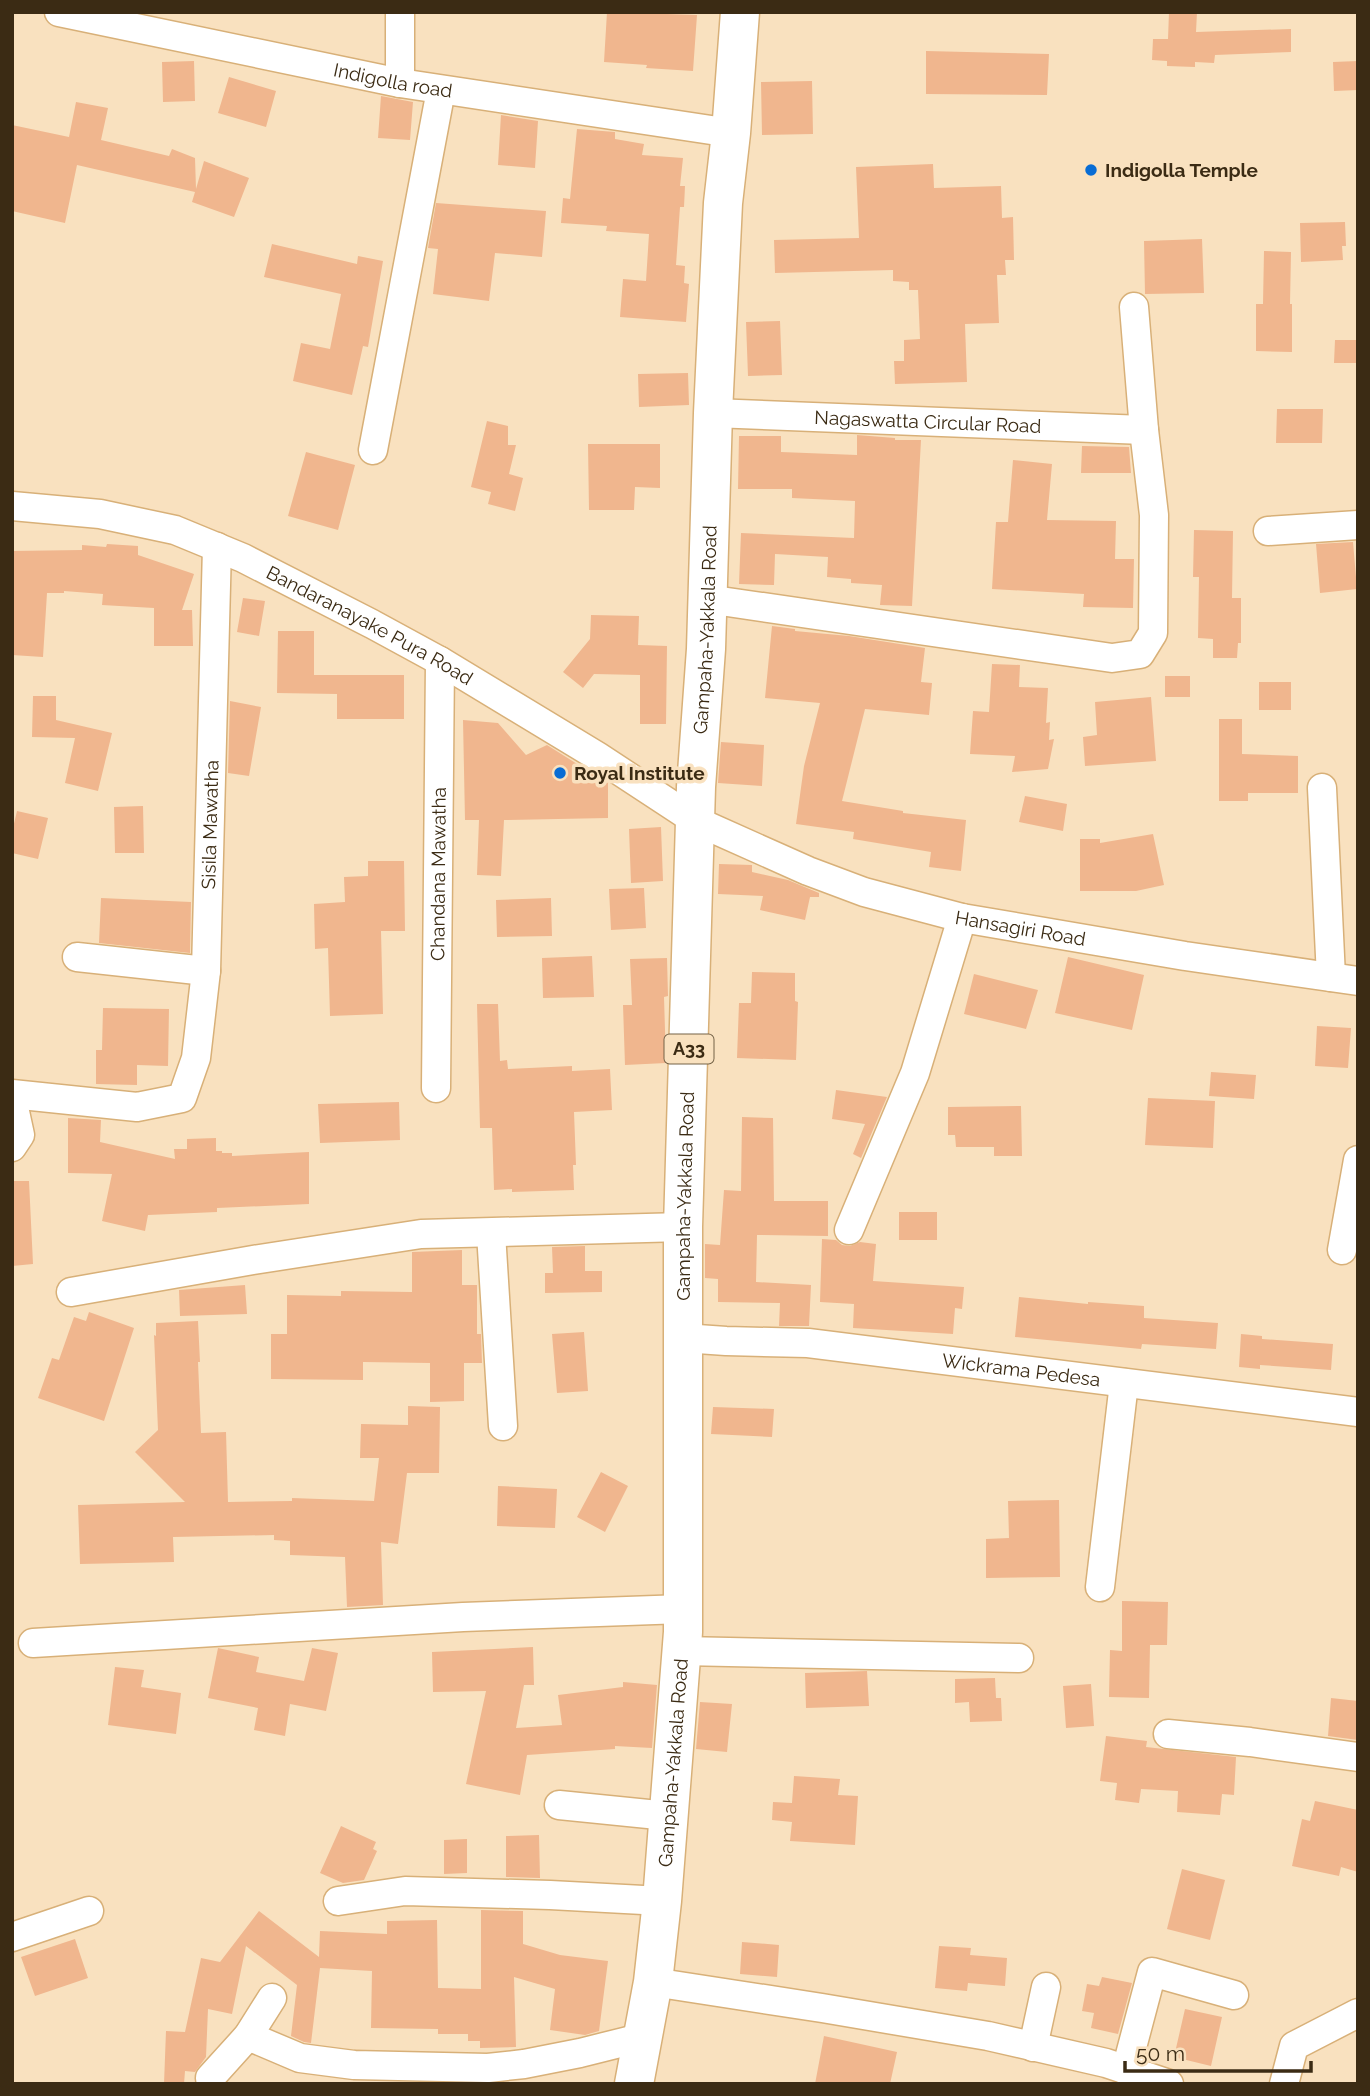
<svg xmlns="http://www.w3.org/2000/svg" width="1370" height="2096" font-family="Raleway,sans-serif">
<style>
.building{fill:#f0b68e}
.lines{fill:none;stroke-linecap:round;stroke-linejoin:round}
.minor-casing{stroke:#d8b078;stroke-width:31}
.highway-casing{stroke:#d8b078;stroke-width:41}
.minor{stroke:#fff;stroke-width:28}
.highway{stroke:#fff;stroke-width:38}
.poi-dot{fill:#086cd4;stroke:#f9e1bf;stroke-width:2.5}
.labels{text-anchor:middle;stroke-width:7;stroke-linejoin:round;paint-order:stroke}
.shield{fill:#f9e1bf;stroke:#746247;stroke-width:2}
.shield-label{font-size:18px;font-weight:bold;fill:#3b2b14}
.street-label{font-size:19px;fill:#3b2b14;stroke:#f9e1bf}
.poi-label{font-size:19px;font-weight:bold;fill:#3b2b14;stroke:#f9e1bf;text-anchor:start}
</style>
<rect width="100%" height="100%" fill="#f9e1bf"/>
<path class="building" d="M607,12L697,15L693,71L646,68L647,65L604,62Z
M1169,12H1197L1196,32L1291,29V52L1215,55L1214,63L1195,62V67L1167,66V61L1152,60L1153,39H1168Z
M926,51L1049,54L1047,95L926,94Z
M194,61L195,101L163,102L162,62Z
M1358,61V90L1334,91L1333,62Z
M229,77L276,91L266,127L218,113Z
M812,81L813,134L762,135L761,82Z
M381,96L413,102L410,140L378,138Z
M76,102L108,108L101,140L169,156L172,149L195,158L196,189L204,161L249,178L234,217L192,202L195,192L77,165L65,223L12,211V125L69,137Z
M501,115L538,121L535,168L498,165Z
M577,129L615,132V139L644,144L642,155L683,158L680,186H685L684,207H680L676,265L685,266L684,283L689,284L686,322L620,317L623,279L646,281L649,234L606,231L607,226L561,223L563,198L570,199Z
M933,164L934,188L1001,186L1002,218L1013,217L1014,260H1005L1006,275H997L999,323L965,324L967,382L895,384L894,361H904V340L920,339L918,290H909V282L893,281V270L775,273L774,240L859,238L856,167Z
M436,203L546,211L542,257L495,253L489,301L433,294L438,249L428,248Z
M1345,222L1346,246H1342L1343,260L1301,262L1300,223Z
M1202,239L1204,293L1145,294L1144,241Z
M272,244L357,264L358,256L383,261L368,347L363,346L352,395L293,381L301,343L330,349L341,294L264,277Z
M1264,251L1291,252L1290,304H1292V352L1256,351V304H1263Z
M780,321L782,375L748,376L746,322Z
M1335,340H1358V363H1334Z
M688,373L689,405L639,407L638,374Z
M1277,409H1323L1322,443H1276Z
M487,421L508,426V445H516L509,474L523,478L515,511L488,504L491,492L471,487Z
M857,435L895,438V440H921L912,606L880,605L882,585L851,583V579L827,577L828,557L775,554L774,585L739,584L741,533L854,538L855,501L792,498V489H738L739,436H781V452L857,455Z
M588,444H660V488L635,487L634,510H589Z
M1082,446L1129,447L1131,473H1081Z
M306,452L355,465L338,530L288,516Z
M1013,460L1052,464L1047,520L1116,521L1115,559H1134L1133,608L1083,607L1084,594L992,589L996,522H1008Z
M1194,530L1233,531L1232,598H1241V643H1238L1237,658H1213V639L1198,638L1199,577H1193Z
M1353,542L1357,589L1320,593L1316,544Z
M107,544L138,546V555L194,574L182,610H192L193,646H154V608L102,605L103,594L64,591V593H47L43,657L12,655V551L82,550V545L106,547Z
M243,598L265,601L259,636L237,632Z
M591,615L639,616L638,645L667,646L666,724H640V675L594,674L583,688L563,672L590,639Z
M772,626L795,629V631L849,636L925,648L921,682L932,683L929,715L865,709L842,801L903,811V813L966,820L961,871L929,867L931,852L853,839L854,832L796,824L804,766L820,703L765,698Z
M278,631H314V675H404V719H337V694L277,693Z
M992,664L1020,665L1019,687L1048,688L1046,723L1050,722L1049,740L1054,739L1048,769L1012,772L1015,756L970,754L973,711L989,712Z
M1165,676H1190V697H1165Z
M1259,682H1291V710H1259Z
M33,696H56V720L112,733L98,791L65,783L75,738L32,737Z
M1151,697L1156,761L1085,766L1083,737L1097,735L1095,702Z
M230,701L261,707L249,776L228,773Z
M1219,719H1242V754L1298,756V793H1248V801H1219Z
M463,720L498,723L526,755L547,745L593,774L594,780H603L608,783V818L504,820L501,876L477,875L479,820H465Z
M721,742L764,745L762,786L718,783Z
M1025,796L1067,804L1063,831L1019,822Z
M143,806L144,853H115L114,807Z
M17,811L48,818L38,859L12,853V832Z
M661,827L663,881L631,883L629,829Z
M1153,834L1164,885L1136,891H1080V839H1100V843Z
M368,861H404L405,931H381L383,1014L330,1016L328,948L315,949L314,904L345,902L344,877L368,876Z
M719,864L752,865V872L788,880L819,893V897H810L805,920L760,910L763,896L718,894Z
M644,888L646,928L611,930L609,889Z
M101,898L191,902L190,953L99,943Z
M551,898L552,936L497,937L496,900Z
M592,956L594,997L543,998L542,958Z
M1068,957L1144,975L1132,1030L1055,1013Z
M667,958L668,996L664,997L666,1063L625,1065L623,1005H632L630,959Z
M752,972L795,973V1001L798,1002L796,1060L737,1058L739,1003H751Z
M974,974L1038,990L1026,1029L964,1014Z
M477,1004H498L500,1061L507,1060L508,1069L572,1066V1071L610,1069L612,1110L574,1112L576,1165H573L574,1190L512,1192V1189L494,1190L492,1128H480Z
M103,1008L169,1009L168,1066L137,1065V1085L96,1084V1050H102Z
M1317,1026L1351,1028L1348,1068L1315,1066Z
M1211,1072L1256,1075L1254,1099L1209,1096Z
M836,1090L887,1097L861,1158L853,1154L865,1124L832,1119Z
M1148,1098L1215,1101L1213,1148L1145,1145Z
M399,1102L400,1140L320,1143L318,1104Z
M1021,1106L1022,1156H994V1147H956L955,1135H948V1107Z
M742,1117L773,1118L774,1201H828V1236L757,1235L756,1282L811,1285L809,1326H779L780,1303L718,1302V1279L705,1278V1244L720,1245L724,1190L741,1191Z
M68,1118L101,1120L100,1142L175,1159L174,1149H187V1139L216,1138V1151H222V1153H232V1156L309,1152V1204L217,1208V1212L148,1215L145,1231L102,1221L112,1174L68,1173Z
M12,1181H29L33,1264L12,1266Z
M899,1212H937V1240H899Z
M822,1239L836,1240L842,1245L850,1246L860,1242L876,1244L873,1281L964,1287L962,1309L955,1308L953,1334L853,1328L854,1304L820,1302Z
M585,1246V1271H602V1292L545,1293V1273H553L552,1247Z
M462,1250V1285H477V1334H481L482,1363H464V1401L430,1402V1363L363,1362V1380L271,1379V1334H287V1295L341,1296V1291L412,1292V1252Z
M245,1285L247,1314L180,1316L179,1290Z
M1019,1297L1088,1304V1302L1144,1306V1318L1218,1323L1216,1349L1142,1344L1141,1349L1015,1337Z
M89,1312L134,1328L104,1421L38,1398L52,1358L59,1360L74,1317L86,1321Z
M198,1321L200,1362H198L201,1433L226,1432L228,1502L292,1501V1498L374,1501L379,1458H360L361,1424L408,1425V1406L440,1407L439,1473H407L398,1544L381,1542L383,1605L347,1607L345,1557L290,1555V1541L274,1540V1535L173,1537L174,1562L80,1564L78,1505L185,1502L135,1452L158,1430L154,1335L156,1336V1323Z
M584,1332L588,1391L557,1393L552,1334Z
M1241,1334L1262,1336V1339L1333,1344L1331,1370L1260,1365V1369L1239,1367Z
M713,1407L774,1409L772,1437L711,1434Z
M601,1472L628,1486L605,1532L577,1517Z
M498,1486L557,1489L555,1528L497,1526Z
M1059,1500L1060,1577L986,1578V1539L1009,1538L1008,1501Z
M1122,1601L1168,1602L1167,1645H1150L1149,1698L1109,1697L1110,1650L1122,1651Z
M533,1647L534,1685H524L516,1728L562,1725L558,1695L623,1687V1682L657,1685L652,1748L615,1746V1749L527,1755L520,1795L466,1784L486,1691L433,1692L432,1652Z
M218,1648L259,1657L256,1672L304,1681L312,1648L338,1653L326,1711L290,1704L285,1736L254,1730L258,1708L208,1698Z
M115,1667L144,1670L141,1687L181,1693L176,1734L108,1725Z
M867,1671L869,1706L806,1708L805,1673Z
M995,1678L996,1698H1001L1002,1721L970,1722L969,1702L955,1703V1679Z
M1091,1684L1094,1726L1066,1728L1063,1686Z
M1331,1698L1358,1701V1740L1328,1736Z
M700,1702L732,1704L727,1752L696,1749Z
M1106,1736L1147,1741L1146,1747L1236,1757L1234,1795L1222,1794L1220,1815L1177,1812L1178,1791L1141,1789L1139,1803L1115,1800L1117,1783L1100,1781Z
M794,1776L840,1779L838,1795L858,1796L855,1845L790,1841L792,1822L772,1820L773,1802L792,1803Z
M1315,1801L1358,1810V1872L1341,1867L1339,1876L1292,1866L1302,1819L1310,1821Z
M341,1826L376,1842L373,1849L377,1851L364,1880L343,1883L320,1873Z
M539,1835L540,1878L506,1877V1836Z
M467,1839V1873L444,1874V1840Z
M1182,1869L1225,1880L1210,1940L1167,1929Z
M481,1910L523,1911V1944L560,1955L608,1961L599,2031L585,2035L550,2030L555,1989L514,1977L516,2047L480,2048V2041H468V2034H438V2029L371,2028L372,1971L320,1968L311,2043L304,2042L291,2036L297,1985L246,1946L232,2014L208,2009L206,2057L195,2072L185,2071L184,2084H164L166,2031L185,2032L201,1958L220,1962L259,1911L319,1957L320,1931L387,1934V1921L437,1920L438,1988L481,1989Z
M75,1939L88,1978L35,1996L21,1957Z
M742,1942L779,1945L777,1977L740,1974Z
M939,1946L971,1948L970,1955L1007,1958L1005,1986L968,1983L967,1991L935,1988Z
M1102,1977L1132,1983L1118,2034L1091,2028L1094,2013L1082,2011L1087,1984L1099,1986Z
M1185,2009L1222,2017L1211,2066L1174,2057Z
M824,2036L897,2052L890,2084H815Z"/>
<g class="lines">
<g class="minor-casing">
<g id="minor">
<path id="s1" d="M59,12L400,83L731,133"/>
<path d="M400,12V83"/>
<path id="s2" d="M713,413L1144,430"/>
<path d="M373,450L441,90"/>
<path id="s3" d="M12,506L100,514L175,530L243,558L372,624L440,661L597,756L696,821L808,871L864,892L962,918L1185,956L1358,981"/>
<path d="M1268,531L1358,525"/>
<path d="M707,599L1112,658L1140,654L1153,633L1154,515L1144,430L1134,307"/>
<path d="M1322,788L1331,977"/>
<path d="M77,957L206,971"/>
<path id="s4" d="M436,1088L440,661"/>
<path id="s5" d="M12,1094L137,1107L182,1098L196,1058L206,971L217,547"/>
<path d="M12,1098L20,1135L12,1147"/>
<path d="M849,1230L915,1073L962,918"/>
<path d="M491,1233L503,1426"/>
<path d="M1342,1250L1358,1160"/>
<path d="M71,1292L253,1260L421,1234L683,1227"/>
<path id="s6" d="M683,1338L726,1341L808,1343L1358,1412"/>
<path d="M1100,1587L1124,1383"/>
<path d="M33,1643L463,1617L683,1609"/>
<path d="M682,1651L1019,1658"/>
<path d="M1168,1734L1250,1742L1358,1757"/>
<path d="M559,1805L668,1816"/>
<path d="M338,1901L405,1891L550,1895L662,1901"/>
<path d="M12,1937L89,1911"/>
<path d="M653,1982L822,2008L988,2036L1106,2063L1169,2084"/>
<path d="M248,2036L300,2058L354,2065L488,2068L524,2064L580,2053L644,2037"/>
<path d="M1033,2047L1046,1987"/>
<path d="M1126,2070L1152,1972L1234,1995"/>
<path d="M210,2078L248,2036L272,1998"/>
<path d="M1284,2084L1294,2046L1358,2013"/>
</g>
</g>
<g class="highway-casing">
<g id="highway">
<path id="s7" d="M634,2084L653,1982L662,1901L683,1632V1227L696,787L706,649L713,413L723,203L731,133L740,12"/>
</g>
</g>
<use href="#minor" class="minor"/>
<use href="#highway" class="highway"/>
</g>
<g class="poi-dot">
<circle cx="1091" cy="170" r="7"/>
<circle cx="560" cy="773" r="7"/>
</g>
<g class="labels">
<rect class="shield" x="664.5" y="1034.5" width="49" height="29" rx="5"/>
<g class="shield-label">
<text x="689" y="1055">A33</text>
</g>
<g class="street-label">
<text dy="7" stroke="none"><textPath href="#s1" startOffset="341">Indigolla road</textPath></text>
<text dy="7" stroke="none"><textPath href="#s2" startOffset="215">Nagaswatta Circular Road</textPath></text>
<text dy="7" stroke="none"><textPath href="#s3" startOffset="382">Bandaranayake Pura Road</textPath></text>
<text dy="7" stroke="none"><textPath href="#s7" startOffset="1458">Gampaha-Yakkala Road</textPath></text>
<text dy="7" stroke="none"><textPath href="#s5" startOffset="448">Sisila Mawatha</textPath></text>
<text dy="7" stroke="none"><textPath href="#s4" startOffset="214">Chandana Mawatha</textPath></text>
<text dy="7" stroke="none"><textPath href="#s3" startOffset="1106">Hansagiri Road</textPath></text>
<text dy="7" stroke="none"><textPath href="#s7" startOffset="891">Gampaha-Yakkala Road</textPath></text>
<text dy="7" stroke="none"><textPath href="#s6" startOffset="340">Wickrama Pedesa</textPath></text>
<text dy="7" stroke="none"><textPath href="#s7" startOffset="324">Gampaha-Yakkala Road</textPath></text>
</g>
<g class="poi-label">
<text x="1105" y="177">Indigolla Temple</text>
<text x="574" y="780">Royal Institute</text>
</g>
</g>
<rect width="1370" height="2096" fill="none" stroke="#3b2b14" stroke-width="28"/>
<path d="M1125 2061v10h186v-10" fill="none" stroke="#3b2b14" stroke-width="3.5"/>
<text x="1136" y="2061" font-size="21" fill="#3b2b14" stroke="#f9e1bf" stroke-width="5" paint-order="stroke">50 m</text>
</svg>
